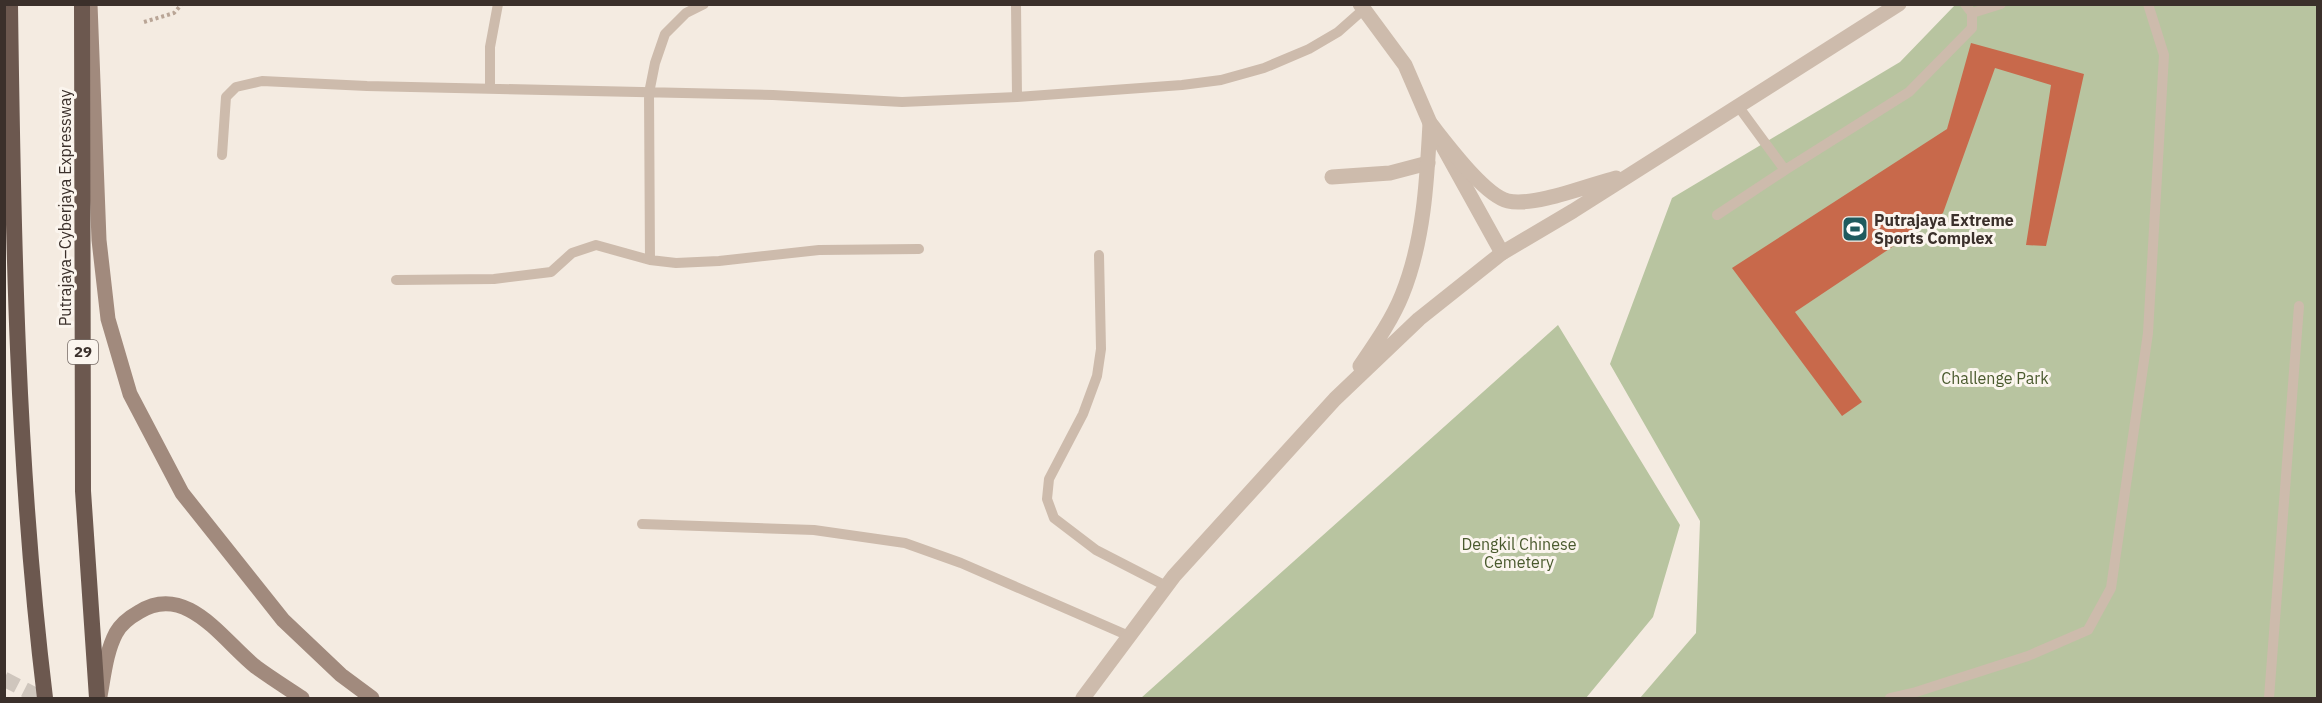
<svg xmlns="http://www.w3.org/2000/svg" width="2322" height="703" font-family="'IBM Plex Sans',sans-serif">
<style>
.green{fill:#b8c4a0}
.building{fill:#c8694b}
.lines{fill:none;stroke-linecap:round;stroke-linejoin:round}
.minor-tunnel{stroke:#cfc6bd;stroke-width:15;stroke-dasharray:15 8;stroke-linecap:butt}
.path{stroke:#b9a596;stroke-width:4;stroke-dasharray:3 3;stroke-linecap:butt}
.service{stroke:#cdbbac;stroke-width:10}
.minor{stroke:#cdbbac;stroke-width:15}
.tertiary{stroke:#cdbbac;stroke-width:15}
.secondary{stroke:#a18a7d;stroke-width:15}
.trunk{stroke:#6c584f;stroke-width:16}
.labels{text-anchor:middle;stroke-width:6;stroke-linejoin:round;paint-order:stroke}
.shield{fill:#fbf5ee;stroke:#756b66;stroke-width:1.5}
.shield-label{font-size:15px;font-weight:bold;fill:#3b302b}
.street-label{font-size:16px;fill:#3b302b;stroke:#fbf5ee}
.poi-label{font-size:16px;font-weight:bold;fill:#3b302b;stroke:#fbf5ee;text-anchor:start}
.park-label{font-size:16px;fill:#4a5a2e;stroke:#fbf5ee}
</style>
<rect width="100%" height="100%" fill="#f4ebe1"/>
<path class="green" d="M1955,5H2317V698H1640L1696,633L1700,521L1610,364L1672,198L1900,62Z
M1558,325L1680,525L1653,617L1586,698H1141Z"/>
<path class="building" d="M1971,43L2084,74L2046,246L2026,245L2051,85L1995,68L1943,213L1795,312L1862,402L1842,416L1732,268L1947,129Z"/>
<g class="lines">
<path class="minor-tunnel" d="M4,679L41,698"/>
<path class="path" d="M144,22L174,13L182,4"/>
<path class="service" d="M1016,4L1017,97
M1972,13L2001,4
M490,87V47L498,4
M1738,106L1785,170L1909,92L1972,28V13L1965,4
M222,155L226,97L236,87L262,81L367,86L773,95L902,102L1017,97L1182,85L1221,80L1264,68L1309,49L1338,32L1364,9
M1717,215L1785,170
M1099,255L1101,349L1097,376L1083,414L1049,479L1047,499L1054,518L1096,550L1166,586
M650,260L649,93L655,63L665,34L686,13L704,4
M396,280L494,279L551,272L572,253L596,245L650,260L676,263L719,261L819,250L919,249
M642,524L814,530L905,543L961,563L1129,636
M1890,698L1916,692L2028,656L2088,630L2111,588L2148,333L2164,55L2148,4
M2269,698L2299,306"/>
<path class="minor" d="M1360,4L1405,65L1430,123L1502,253
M1332,177L1390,173L1428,163"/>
<path class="tertiary" d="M1430,123C1446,143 1484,195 1508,201C1534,207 1589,185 1616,178
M1360,366C1375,344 1392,320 1402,295C1424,241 1427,180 1430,123
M1083,698L1174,576L1335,399L1419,319L1502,253L1573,211L1899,4"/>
<path class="secondary" d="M90,4L99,240L108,319L130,394L182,493L283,620L341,675L372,698
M100,696C104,675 106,652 116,633C121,624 130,617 139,612C187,582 223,641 256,667C271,678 287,688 302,698"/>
<path class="trunk" d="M10,4C13,236 17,469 45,698
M82,4L83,491L97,698"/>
</g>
<defs>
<g id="stadium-square" transform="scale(1.35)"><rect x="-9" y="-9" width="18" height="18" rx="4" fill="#1f5a5e" stroke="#fbf5ee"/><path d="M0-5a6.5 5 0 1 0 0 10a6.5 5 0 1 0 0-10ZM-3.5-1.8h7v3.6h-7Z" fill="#fff"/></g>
</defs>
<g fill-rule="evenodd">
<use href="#stadium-square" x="1855" y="229"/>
</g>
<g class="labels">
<rect class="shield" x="68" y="340" width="30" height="24" rx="4.5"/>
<g class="shield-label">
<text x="83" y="357">29</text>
</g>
<g class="street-label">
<text transform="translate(65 208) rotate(-90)" y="6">Putrajaya–Cyberjaya Expressway</text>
</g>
<g class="poi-label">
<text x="1874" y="226">Putrajaya Extreme<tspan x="1874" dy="18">Sports Complex</tspan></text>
</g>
<g class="park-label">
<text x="1995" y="384">Challenge Park</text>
<text x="1519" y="550">Dengkil Chinese<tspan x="1519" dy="18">Cemetery</tspan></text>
</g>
</g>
<rect width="2322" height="703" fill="none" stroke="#3b302b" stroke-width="12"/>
</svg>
